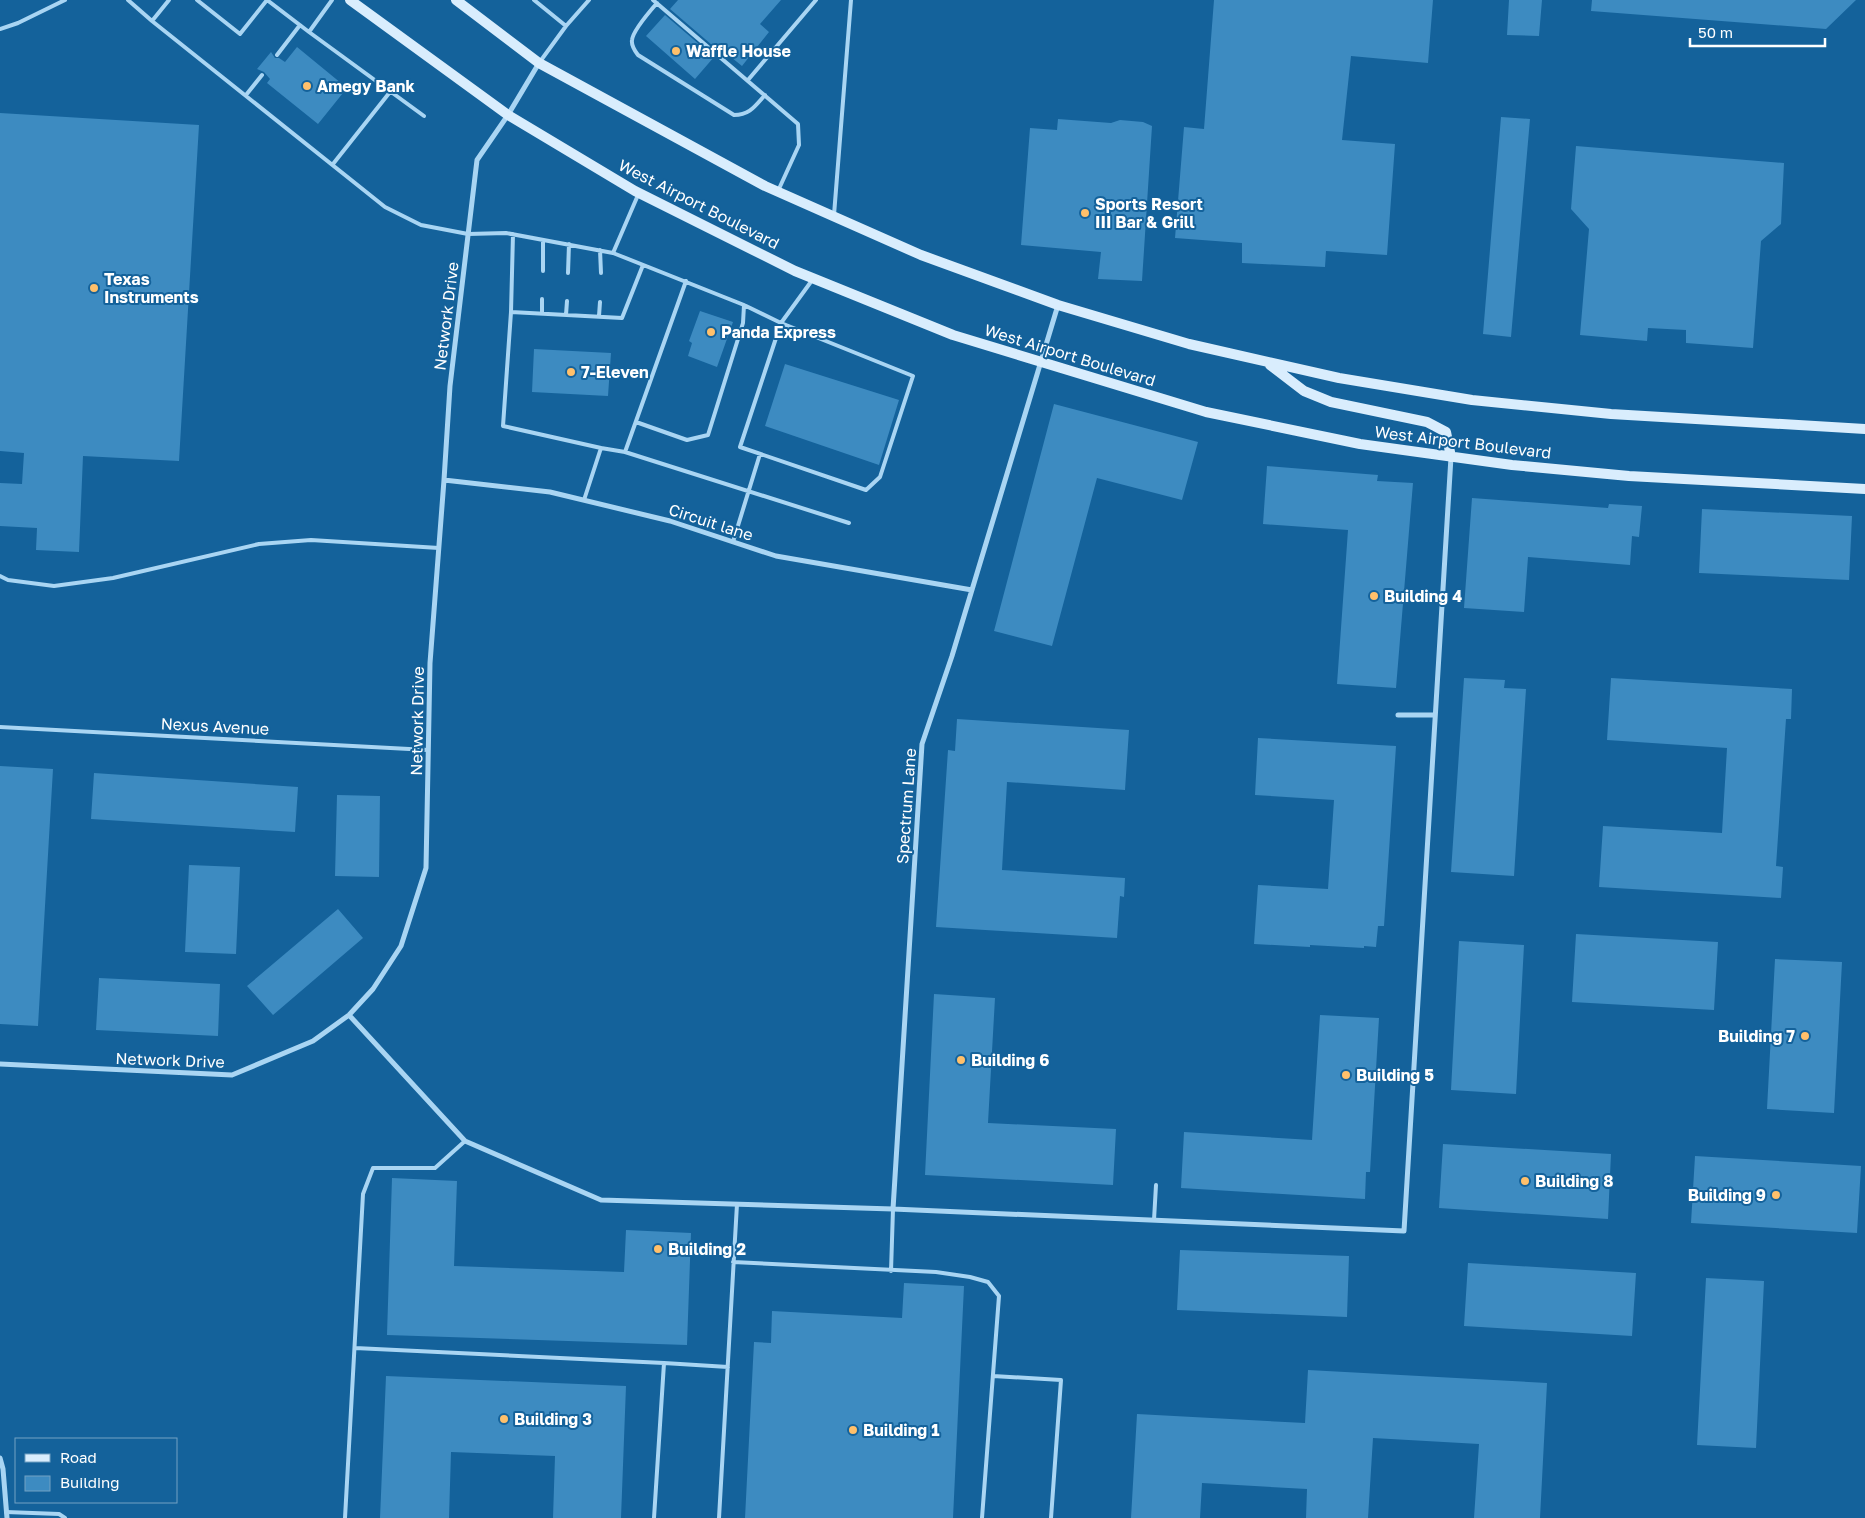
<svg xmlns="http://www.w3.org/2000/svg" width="1865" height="1518" font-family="'Golos Text',sans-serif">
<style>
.building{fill:#3d8bc1}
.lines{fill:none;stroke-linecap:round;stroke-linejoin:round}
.lane{stroke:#a9d5f3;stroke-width:4}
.street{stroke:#a9d5f3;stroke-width:5}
.secondary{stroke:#d9edfd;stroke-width:10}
.poi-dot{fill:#ffc06b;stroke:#14629b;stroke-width:2}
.labels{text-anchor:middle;stroke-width:4;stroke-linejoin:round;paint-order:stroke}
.poi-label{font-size:16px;font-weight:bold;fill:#fff;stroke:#14629b;text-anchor:start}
.street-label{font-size:16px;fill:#fff;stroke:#14629b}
</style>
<rect width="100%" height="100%" fill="#14629b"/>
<path class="building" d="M678,0H781L760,24L769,32L742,66L721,49L719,51L670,9Z
M1214,0H1433L1428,63L1351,56L1342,140L1395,144L1387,255L1326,251L1325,267L1242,263V243L1175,238L1184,127L1204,129Z
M1509,0H1542L1539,36L1507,35Z
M1592,0H1856L1826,29L1591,11Z
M665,15L714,57L695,79L646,36Z
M297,47L347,88L318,124L267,83L270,79L264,72L257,69L271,52L275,58H279L285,62Z
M0,113L199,125L179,461L83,456L79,552L36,550L37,528L0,526V483L22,484L24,453L0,451Z
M1501,117L1530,119L1511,337L1483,334Z
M1058,119L1111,123L1120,120L1143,122L1152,126L1142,281L1098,279L1101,252L1021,245L1030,128L1057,130Z
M1576,146L1784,163L1781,224L1761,241L1753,348L1686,343V330L1648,328L1647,341L1580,335L1589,229L1571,209Z
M700,311L733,322L717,367L688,356L692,343L689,341Z
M534,349L611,353L608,396L532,392Z
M785,364L899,400L879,465L765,426Z
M1054,404L1198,442L1182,500L1097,478L1052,646L994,631Z
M1267,466L1378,475L1377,481L1413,483L1396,688L1337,684L1348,530L1263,524Z
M1472,498L1608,508L1609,504L1642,506L1639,537L1632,536L1630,565L1528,557L1524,612L1464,608Z
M1702,509L1852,516L1849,580L1699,573Z
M1464,678L1505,680L1504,688L1526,689L1514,876L1451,872Z
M1611,678L1792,689L1791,719H1786L1776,866L1783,867L1781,898L1599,887L1603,826L1722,833L1727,748L1607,740Z
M957,719L1129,730L1125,790L1007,782L1002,870L1125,878L1124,897L1120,896L1117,938L936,927L948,750L955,751Z
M1258,738L1396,746L1384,926H1378L1376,947L1364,946V948L1310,945V947L1254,944L1258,885L1328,889L1334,800L1255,795Z
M0,766L53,769L38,1026L0,1024Z
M94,773L298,787L295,832L91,819Z
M337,795L380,796L379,877L335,876Z
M189,865L240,867L236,954L185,952Z
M338,909L363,938L273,1015L247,986Z
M1576,934L1718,942L1714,1010L1572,1002Z
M1459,941L1524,945L1516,1094L1451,1090Z
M1775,959L1842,962L1834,1113L1767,1109Z
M99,978L220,984L218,1036L96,1030Z
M934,994L995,998L988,1123L1116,1129L1113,1185L925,1175Z
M1320,1015L1379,1018L1370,1172H1366L1365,1199L1181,1188L1184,1132L1312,1140Z
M1443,1144L1611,1154L1608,1219L1439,1208Z
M1695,1156L1861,1166L1857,1233L1691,1223Z
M392,1178L457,1181L454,1266L624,1272L626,1230L691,1233L687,1345L387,1335Z
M1180,1250L1349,1256L1347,1317L1177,1310Z
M1468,1263L1636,1273L1632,1336L1464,1326Z
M1706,1278L1764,1281L1756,1448L1697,1445Z
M904,1283L964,1286L953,1518H745L754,1342L771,1343L772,1311L902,1318Z
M1308,1370L1547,1383L1540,1518H1474L1479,1444L1373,1438L1368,1518H1306L1307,1489L1202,1483L1200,1518H1131L1137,1414L1305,1423Z
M386,1376L626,1386L621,1518H553L555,1456L451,1452L449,1518H380Z"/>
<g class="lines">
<path class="lane" d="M128,0L152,21L385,207L421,225L468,234L506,233L613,253L744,305L781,323L913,376L880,477L866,490L740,447L781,323L813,279
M197,0L240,34L267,0L309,32
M332,0L309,32L424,116
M534,0L566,26
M653,0L798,124L799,145L778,191
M657,3C650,11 633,31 632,40C631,46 635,51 638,55L734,115C750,115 755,106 765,95
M152,21L169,0
M0,29L18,23L65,0
M277,55L300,25
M539,63L566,26L589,0
M748,80L816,0
M246,95L262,75
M333,164L390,92
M834,215L851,0
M513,234L511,312L503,426L601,448
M600,250L601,273
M613,253L638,195
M543,271V240
M568,273L569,244
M511,312L622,318L643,265
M542,313V299
M566,315L567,301
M599,316L600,302
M636,422L687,440L708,435L743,323L744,305
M625,452L849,523
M584,500L601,448L625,452L686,281
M733,542L760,454
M0,576L8,580L54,586L113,578L259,544L311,540L439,548
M0,727L428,750
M1154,1220L1156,1185
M733,1262L936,1272L970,1277L988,1282L999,1296L982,1518
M891,1271L893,1209
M355,1348L664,1363L654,1518
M664,1363L728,1367
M993,1376L1061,1380L1051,1518
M6,1512L59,1514L65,1518
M345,1518L363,1194L373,1168H435L465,1141
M719,1518L737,1204"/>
<path class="street" d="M444,480L550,492L670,521L776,556L972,590
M1398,715H1434
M349,1015L465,1141L601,1200L893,1209L1404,1231L1451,457
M0,1064L232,1075L313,1041L349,1015L373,989L401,946L426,868L430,663L444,480L450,386L477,160L508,115L539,63
M893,1209L922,744L952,656L1058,305
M0,1458L3,1469L7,1518"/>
<path class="secondary" d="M350,0L508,115L635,191L795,271L953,335L1206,412L1360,444L1512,465L1629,476L1865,489
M456,0L539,63L765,186L921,255L1058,305L1189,344L1339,378L1472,400L1611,414L1865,429
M1270,365L1304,391L1331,402L1427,422L1446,432L1451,457"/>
</g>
<g class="poi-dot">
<circle cx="676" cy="51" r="5"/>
<circle cx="307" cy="86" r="5"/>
<circle cx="1085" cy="213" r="5"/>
<circle cx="94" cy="288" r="5"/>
<circle cx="711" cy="332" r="5"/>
<circle cx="571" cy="372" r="5"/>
<circle cx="1374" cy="596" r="5"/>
<circle cx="1805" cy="1036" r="5"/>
<circle cx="961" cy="1060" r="5"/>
<circle cx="1346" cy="1075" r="5"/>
<circle cx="1525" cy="1181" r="5"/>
<circle cx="1776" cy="1195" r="5"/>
<circle cx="658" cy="1249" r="5"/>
<circle cx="504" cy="1419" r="5"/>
<circle cx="853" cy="1430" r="5"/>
</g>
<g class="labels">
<g class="poi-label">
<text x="686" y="57">Waffle House</text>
<text x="317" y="92">Amegy Bank</text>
<text x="1095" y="210">Sports Resort<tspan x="1095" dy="18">III Bar &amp; Grill</tspan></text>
<text x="104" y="285">Texas<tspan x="104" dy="18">Instruments</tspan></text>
<text x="721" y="338">Panda Express</text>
<text x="581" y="378">7-Eleven</text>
<text x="1384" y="602">Building 4</text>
<text x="1795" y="1042" text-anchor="end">Building 7</text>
<text x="971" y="1066">Building 6</text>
<text x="1356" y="1081">Building 5</text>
<text x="1535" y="1187">Building 8</text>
<text x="1766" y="1201" text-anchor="end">Building 9</text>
<text x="668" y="1255">Building 2</text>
<text x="514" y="1425">Building 3</text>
<text x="863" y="1436">Building 1</text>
</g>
<g class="street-label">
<text transform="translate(699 204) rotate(27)" y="6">West Airport Boulevard</text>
<text transform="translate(446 316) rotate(-83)" y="6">Network Drive</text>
<text transform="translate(1070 355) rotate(17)" y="6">West Airport Boulevard</text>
<text transform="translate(1463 442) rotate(7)" y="6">West Airport Boulevard</text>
<text transform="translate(711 522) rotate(18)" y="6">Circuit lane</text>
<text transform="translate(417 721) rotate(-89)" y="6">Network Drive</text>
<text transform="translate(215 726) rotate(3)" y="6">Nexus Avenue</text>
<text transform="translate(906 806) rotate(-86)" y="6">Spectrum Lane</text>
<text transform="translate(170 1060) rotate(2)" y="6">Network Drive</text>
</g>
</g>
<rect x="15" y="1438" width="162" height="65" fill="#14629b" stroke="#72a1c3"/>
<rect x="25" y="1454" width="25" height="8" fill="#d9edfd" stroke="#72a1c3"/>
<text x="60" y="1463" font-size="15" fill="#ffffff">Road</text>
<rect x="25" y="1476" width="25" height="15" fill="#3d8bc1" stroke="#72a1c3"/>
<text x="60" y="1488" font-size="15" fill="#ffffff">Building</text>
<path d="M1690 38v8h135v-8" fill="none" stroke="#ffffff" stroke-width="2.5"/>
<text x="1698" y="38" font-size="15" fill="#ffffff" stroke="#14629b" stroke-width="4" paint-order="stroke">50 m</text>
</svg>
